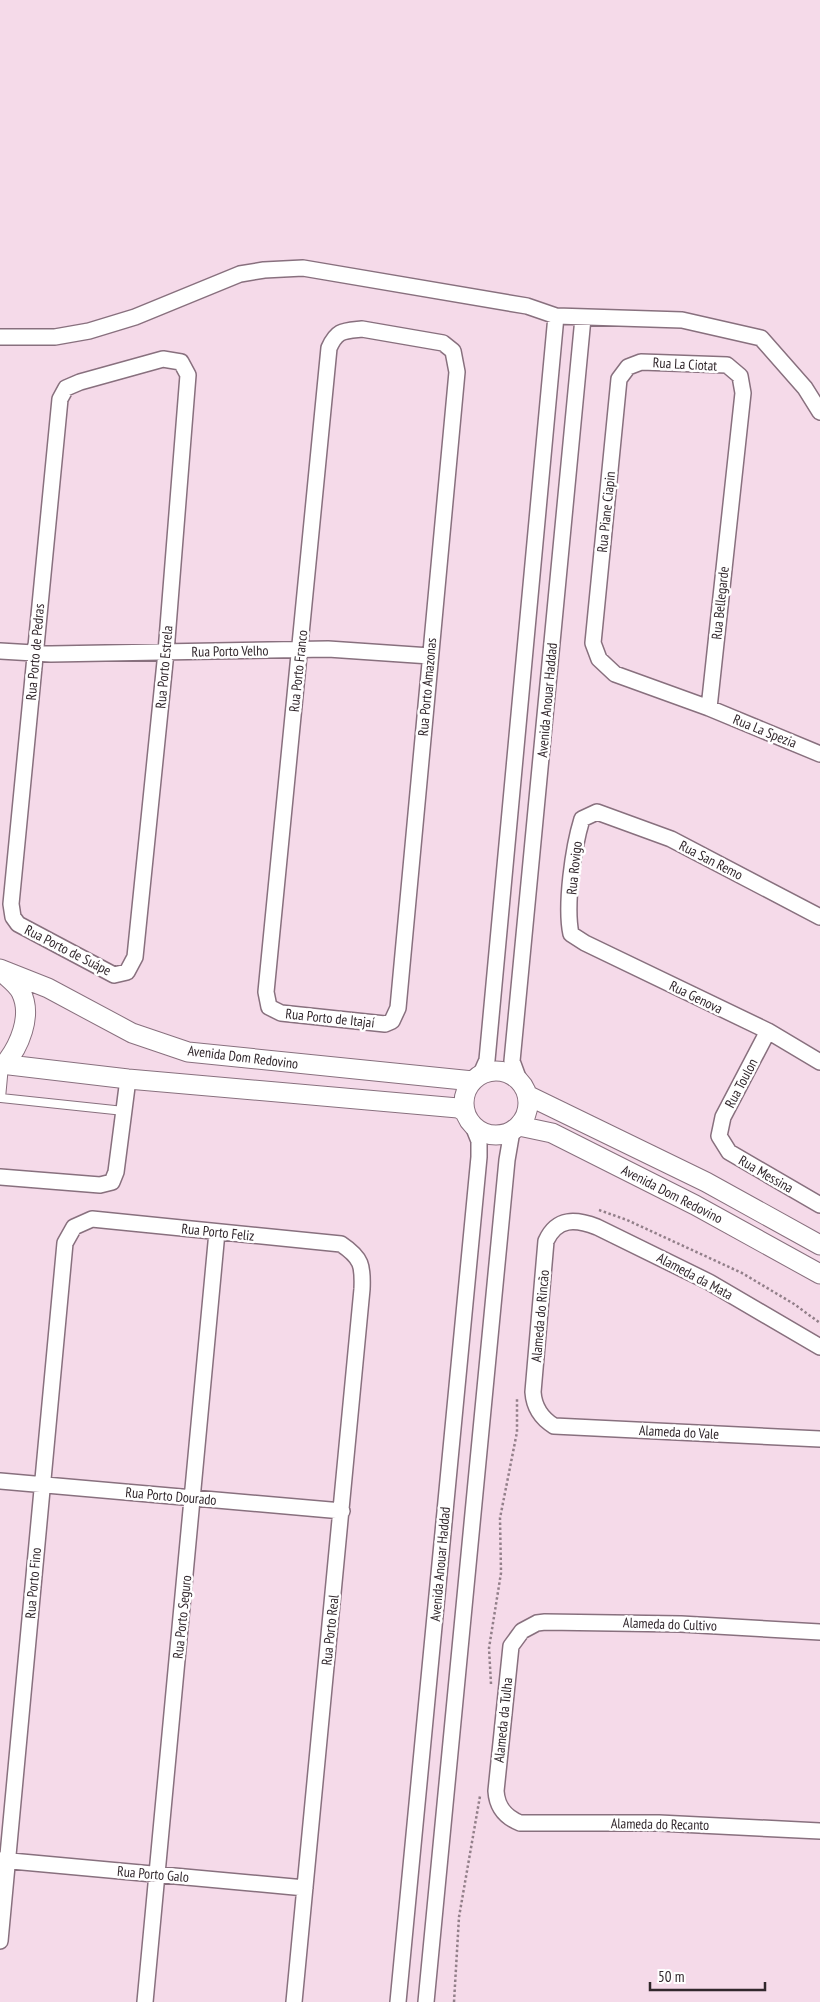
<svg xmlns="http://www.w3.org/2000/svg" width="820" height="2002" font-family="'PT Sans Narrow',sans-serif">
<style>
.lines{fill:none;stroke-linecap:round;stroke-linejoin:round}
.service-casing{stroke:#88707e;stroke-width:10}
.minor-casing{stroke:#88707e;stroke-width:18}
.tertiary-casing{stroke:#88707e;stroke-width:21}
.path{stroke:#927f89;stroke-width:2.5;stroke-dasharray:2.5 2.5;stroke-linecap:butt}
.service{stroke:#fff;stroke-width:8}
.minor{stroke:#fff;stroke-width:15}
.tertiary{stroke:#fff;stroke-width:19}
.labels{text-anchor:middle;stroke-width:5;stroke-linejoin:round;paint-order:stroke}
.street-label{font-size:14px;fill:#31272c;stroke:#fff}
</style>
<rect width="100%" height="100%" fill="#f5dae9"/>
<g class="lines">
<g class="service-casing">
<path id="service" d="M4,1066L1,1098L124,1111"/>
</g>
<g class="minor-casing">
<path id="minor" d="M362,329L443,343L453,351L457,372L398,1008L392,1021L385,1024L281,1013L269,1007L266,992L329,348C337,330 343,331 362,329Z
M0,337H55L89,331L135,317L240,274L264,270L303,268L527,306L556,316L682,320L761,338L805,388L820,412
M163,359L181,362L188,375L166,652L135,957L127,972L114,975L18,924L13,917L11,904L60,399L66,388L80,382Z
M0,651L51,654L328,649L430,656
M709,708L743,393L740,376L727,365L641,362L628,367L619,379L593,643L599,659L615,674L709,708L820,754
M820,917L671,839L597,812L582,819C573,848 565,906 571,934L585,943L768,1031L820,1062
M768,1031L723,1117L719,1136L729,1152L820,1205
M480,1076L487,1060L556,316
M519,1080L512,1061L583,318
M0,1177L100,1185L112,1182L116,1172L128,1079
M820,1347L709,1282L597,1227C576,1219 557,1217 546,1241L533,1392C534,1407 541,1418 554,1426L820,1439
M0,1481L342,1511
M820,1632L681,1624L545,1622L537,1623L522,1631L511,1646L496,1791C497,1807 505,1817 520,1823H659L820,1831
M0,1860L305,1888
M0,1941L65,1243L74,1227L92,1219L341,1244C362,1258 363,1266 362,1289L294,2002
M145,2002L217,1232
M398,2002L479,1157V1141L473,1126
M426,2002L507,1160L512,1131"/>
</g>
<g class="tertiary-casing">
<path id="tertiary" d="M0,969L48,988L132,1033L188,1052L473,1081
M2,972C8,978 17,984 21,992C33,1016 19,1047 4,1065
M0,1064L128,1079L458,1108L465,1112
M464 1103a32 32 0 1 1 64 0a32 32 0 1 1-64 0Z
M527,1095L706,1182L820,1245
M519,1126L552,1133L695,1205L820,1274"/>
</g>
<path class="path" d="M599,1210L627,1220L742,1273L794,1304L820,1323
M491,1684L489,1648L501,1573L500,1518L517,1432V1397
M454,2002L459,1917L480,1796"/>
<use href="#service" class="service"/>
<use href="#minor" class="minor"/>
<use href="#tertiary" class="tertiary"/>
</g>
<g class="labels">
<g class="street-label">
<text transform="translate(685 364) rotate(3)" y="5">Rua La Ciotat</text>
<text transform="translate(606 512) rotate(-84)" y="5">Rua Piane Ciapin</text>
<text transform="translate(720 603) rotate(-84)" y="5">Rua Bellegarde</text>
<text transform="translate(230 651) rotate(-1)" y="5">Rua Porto Velho</text>
<text transform="translate(35 652) rotate(-85)" y="5">Rua Porto de Pedras</text>
<text transform="translate(164 667) rotate(-85)" y="5">Rua Porto Estrela</text>
<text transform="translate(298 671) rotate(-84)" y="5">Rua Porto Franco</text>
<text transform="translate(427 687) rotate(-85)" y="5">Rua Porto Amazonas</text>
<text transform="translate(547 700) rotate(-85)" y="5">Avenida Anouar Haddad</text>
<text transform="translate(765 731) rotate(22)" y="5">Rua La Spezia</text>
<text transform="translate(711 860) rotate(27)" y="5">Rua San Remo</text>
<text transform="translate(574 868) rotate(-84)" y="5">Rua Rovigo</text>
<text transform="translate(68 950) rotate(27)" y="5">Rua Porto de Suápe</text>
<text transform="translate(696 997) rotate(26)" y="5">Rua Genova</text>
<text transform="translate(330 1018) rotate(6)" y="5">Rua Porto de Itajaí</text>
<text transform="translate(243 1057) rotate(7)" y="5">Avenida Dom Redovino</text>
<text transform="translate(741 1083) rotate(-62)" y="5">Rua Toulon</text>
<text transform="translate(766 1174) rotate(30)" y="5">Rua Messina</text>
<text transform="translate(672 1194) rotate(27)" y="5">Avenida Dom Redovino</text>
<text transform="translate(218 1232) rotate(6)" y="5">Rua Porto Feliz</text>
<text transform="translate(695 1276) rotate(28)" y="5">Alameda da Mata</text>
<text transform="translate(540 1316) rotate(-85)" y="5">Alameda do Rincão</text>
<text transform="translate(679 1432) rotate(3)" y="5">Alameda do Vale</text>
<text transform="translate(171 1496) rotate(5)" y="5">Rua Porto Dourado</text>
<text transform="translate(440 1564) rotate(-85)" y="5">Avenida Anouar Haddad</text>
<text transform="translate(33 1583) rotate(-85)" y="5">Rua Porto Fino</text>
<text transform="translate(182 1617) rotate(-84)" y="5">Rua Porto Seguro</text>
<text transform="translate(670 1624) rotate(2)" y="5">Alameda do Cultivo</text>
<text transform="translate(330 1630) rotate(-84)" y="5">Rua Porto Real</text>
<text transform="translate(503 1720) rotate(-84)" y="5">Alameda da Tulha</text>
<text transform="translate(660 1824) rotate(1)" y="5">Alameda do Recanto</text>
<text transform="translate(153 1874) rotate(5)" y="5">Rua Porto Galo</text>
</g>
</g>
<path d="M650 1982v8h115v-8" fill="none" stroke="#31272c" stroke-width="2.5"/>
<text x="658" y="1982" font-size="15" fill="#31272c" stroke="#ffffff" stroke-width="4" paint-order="stroke">50 m</text>
</svg>
